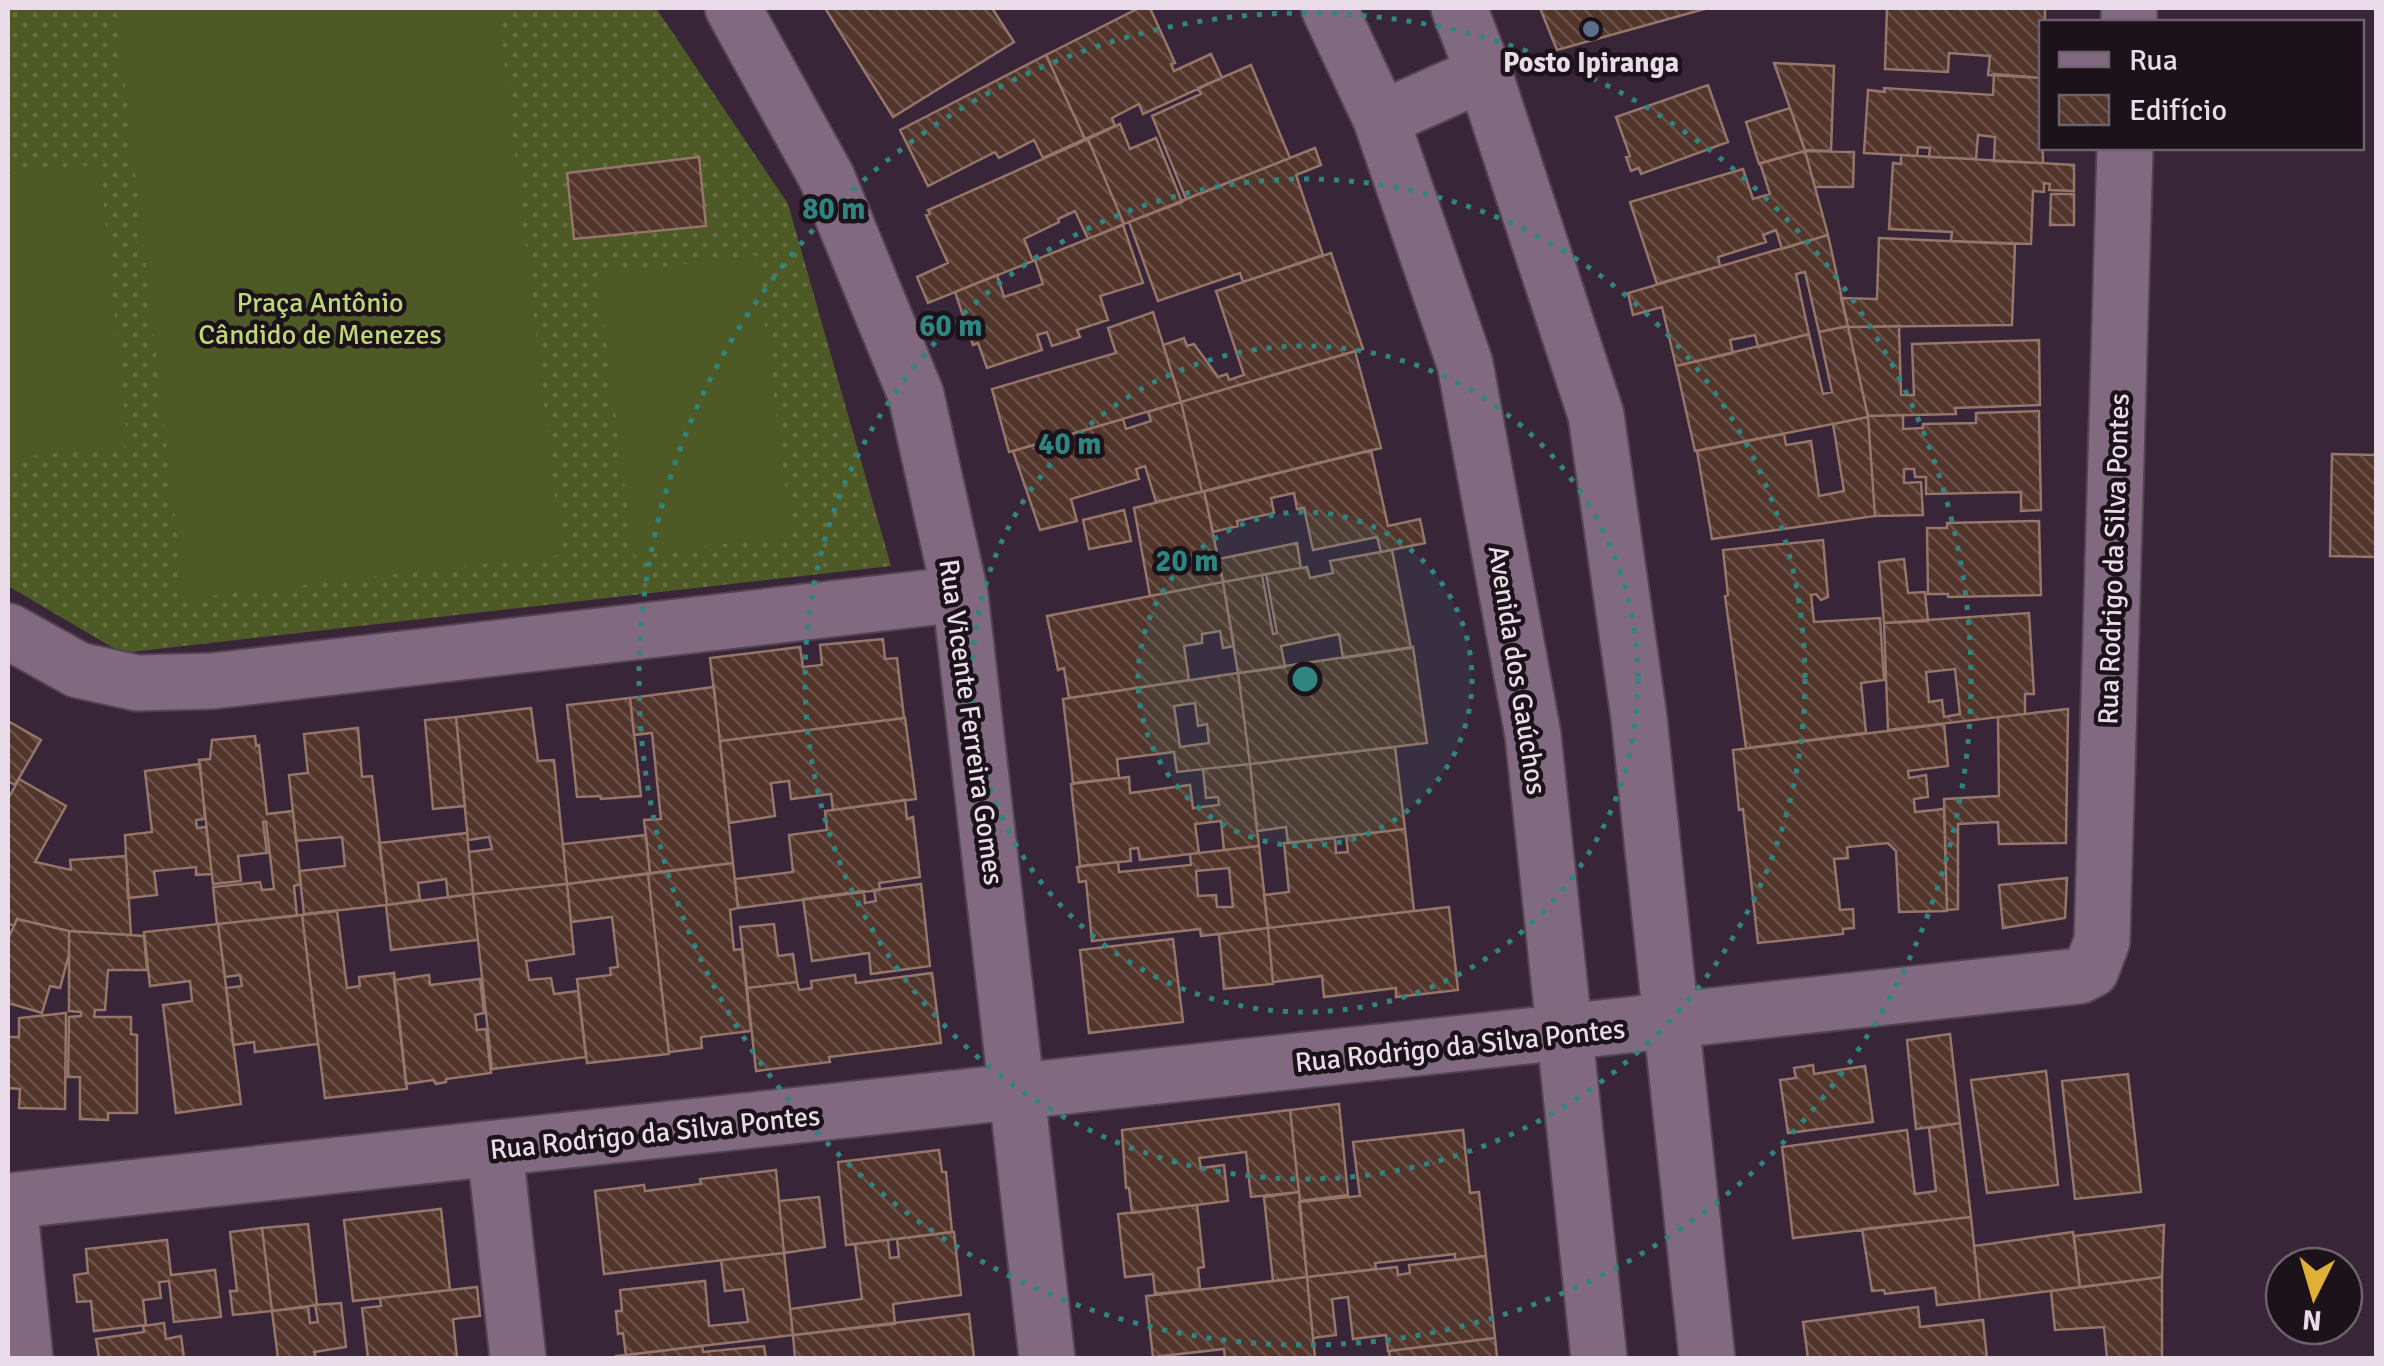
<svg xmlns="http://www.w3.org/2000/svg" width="2384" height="1366" font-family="Signika,sans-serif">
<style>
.grass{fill:url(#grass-dots)}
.pitch{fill:#4e5a26}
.building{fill:url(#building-back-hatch);stroke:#96756a;stroke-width:2.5;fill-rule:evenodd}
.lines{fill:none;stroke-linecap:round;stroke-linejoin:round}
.street-casing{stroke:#544353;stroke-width:59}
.secondary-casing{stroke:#544353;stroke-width:59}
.street{stroke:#81697f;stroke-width:55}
.secondary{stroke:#81697f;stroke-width:55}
.ring{fill:none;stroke:#308580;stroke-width:5;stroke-dasharray:5 10}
.service-dot{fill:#5c6f8a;stroke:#1b121a;stroke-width:4}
.labels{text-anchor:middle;stroke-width:9;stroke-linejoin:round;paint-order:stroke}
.poi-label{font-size:28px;font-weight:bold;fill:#e9dbe7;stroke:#1b121a}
.park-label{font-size:28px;fill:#bfd678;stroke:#1b121a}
.street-label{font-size:28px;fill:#e9dbe7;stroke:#1b121a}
.centre{fill:#308580;stroke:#1b121a;stroke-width:5}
.ring-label{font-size:30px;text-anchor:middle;font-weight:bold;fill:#308580;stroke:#1b121a;stroke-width:9;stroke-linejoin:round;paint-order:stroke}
</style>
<defs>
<pattern id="grass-dots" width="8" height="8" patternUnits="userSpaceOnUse" patternTransform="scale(2.5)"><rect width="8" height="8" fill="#4e5a26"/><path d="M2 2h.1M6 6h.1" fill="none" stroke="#687146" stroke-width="1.8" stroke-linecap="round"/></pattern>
<pattern id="building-back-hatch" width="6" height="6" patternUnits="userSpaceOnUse" patternTransform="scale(2.5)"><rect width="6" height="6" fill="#52352b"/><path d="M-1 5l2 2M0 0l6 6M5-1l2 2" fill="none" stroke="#6b524a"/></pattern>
</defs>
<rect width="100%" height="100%" fill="#392538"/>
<path class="grass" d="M8,8H656L788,204L891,566L122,653L8,586Z"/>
<path class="pitch" d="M116,8H498L562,555L184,599Z
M100,164L128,446L8,458V174Z
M756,255L792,535L634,556L597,275Z"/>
<path class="building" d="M825,8H992L1014,42L893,117Z
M1139,8H1150L1175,63L1171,64L1174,71L1211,54L1222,78L1143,114L1139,104L1112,118L1115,126L1085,139L1046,55Z
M1540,8H1708L1557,50Z
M1887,8H2045V22H2042V78L1988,75L1990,56L1949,53L1948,72L1885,69Z
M1046,55L1085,139L1043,158L1034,140L999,158L995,152L928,186L900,130Z
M1774,63L1834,66L1831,151L1805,150Z
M1251,65L1290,158L1186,199L1152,116L1201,94L1198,88Z
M1994,74L2042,78L2043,163L1994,161L1995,137L1978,135L1976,159L1929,157L1930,148L1918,147L1917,156L1864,153L1868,90L1885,92L1884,88L1993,95Z
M1708,85L1728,142L1641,174L1639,168L1631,171L1626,157L1630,156L1616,117Z
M1790,108L1805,151L1759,164L1746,122Z
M1120,124L1130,149L1156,138L1182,202L1124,224L1088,139Z
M1088,139L1124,224L1088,239L1075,211L1058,219L1059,222L1024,239L1033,261L928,303L917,277L948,263L926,215L930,214L928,210Z
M1315,148L1321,165L1296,175L1323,255L1243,282L1240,273L1158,301L1129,222Z
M1805,151L1828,235L1782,249L1776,230L1763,235L1766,242L1718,257L1720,266L1657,284L1630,202L1743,169L1753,199L1770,194L1760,163Z
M1805,151L1854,152L1853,187H1815Z
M1901,155L2074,165V191L2049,190L2050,184L2044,183V192L2033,191L2031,244L1951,241L1952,232L1889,229L1893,163L1901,164Z
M699,157L706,226L574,239L567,173Z
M2051,194H2074V225H2050Z
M1123,225L1143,283L1100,296L1108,320L1077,330L1080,337L1052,346L1047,332L1037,335L1042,350L987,368L978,343L973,345L955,292L997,275L1004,297L1043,284L1035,260Z
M1828,235L1848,326L1819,332L1805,272L1796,274L1809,334L1758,347L1755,335L1730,340L1733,353L1676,366L1662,307L1633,315L1628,293Z
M1879,238L2015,244L2012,325L1848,327L1841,298L1877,299Z
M1331,253L1363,349L1181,402L1163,345L1184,338L1187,346L1194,344L1218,377L1227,374L1229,380L1244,375L1216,291Z
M1153,312L1181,402L1009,452L992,389L1116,353L1108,328Z
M1848,326L1868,417L1695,451L1676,366L1809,334L1823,394L1832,392L1819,332Z
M1899,326L1901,395H1914L1912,344L2039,340L2040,405L1955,408L1956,414L1868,416L1848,327Z
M1355,351L1381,448L1202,492L1181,402Z
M1181,402L1202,492L1156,502L1145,466L1136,469L1139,479L1071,499L1077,521L1040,530L1013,451L1123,419L1126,429L1151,421L1148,412Z
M2039,411L2041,510L2021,511V492L1926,494V477H1915L1914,469H1904V483L1921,482L1923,515L1875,516L1868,416L1903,415V429L1923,428V424L1976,423V413Z
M1868,417L1875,516L1712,539L1697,451L1784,434L1786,445L1811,441L1819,496L1844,491L1833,424Z
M1371,450L1388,526L1420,519L1425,543L1381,552L1377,537L1313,550L1304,508L1297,509L1294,493L1271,498L1274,513L1237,521L1238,526L1213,532L1204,491Z
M2332,454L2376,455V557L2330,556Z
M1204,491L1223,582L1150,596L1134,508Z
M1124,510L1131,541L1089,549L1083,520Z
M2039,521L2041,595L1948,597V594H1928L1927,528H1947V523Z
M1823,540L1828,597L1821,600L1816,594L1811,595L1814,622L1880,618L1884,680L1861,683L1866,733L1746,748L1725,596L1728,595L1723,550Z
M1297,543L1301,568L1223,582L1219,559Z
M1392,550L1411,648L1343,658L1339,634L1281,646L1285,667L1238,673L1223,582L1262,575L1273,634L1277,633L1266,574L1307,567L1310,578L1333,573L1330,561Z
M1904,559L1908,593L1925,592L1928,621L1884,623L1879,562Z
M1223,582L1234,646L1223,648L1220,631L1202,634V643L1184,646L1189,680L1069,698L1064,668L1058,670L1047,616Z
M2029,613L2034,694H2025V714L1888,730L1884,623ZM1955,669L1960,714L1944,717L1942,700L1929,702L1926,672Z
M883,639L885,659L897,658L904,718L720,741L710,658L800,647L803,667L822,665L820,645Z
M1413,647L1427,743L1250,764L1238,673Z
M1238,673L1250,764L1177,772L1174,752L1117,759L1119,778L1073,783L1063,699ZM1195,703L1198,726L1207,724L1209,743L1180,747L1174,706Z
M714,687L733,863L650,873L644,820L661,819L652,733L634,735L630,698Z
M630,698L641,796L601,799L600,796L577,797L567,705Z
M531,708L538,761L554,760L567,884L473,894L469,852L492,849L489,837L468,840L456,717Z
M2068,709L2066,843L1999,844L1998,822L1958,824V909L1947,910L1944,799L1999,796L1998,717Z
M456,717L465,806L433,809L425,720Z
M905,718L916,799L833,810L831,794L791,799L789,781L771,783L775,816L729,823L720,741Z
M8,721L41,740L15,785L8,781Z
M1944,724L1948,766L1908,771L1909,778L1926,775L1928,797L1914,799L1915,812L1944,809L1947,911L1899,912L1896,851L1888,843L1847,847L1848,858L1834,859L1840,910L1853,909L1854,928L1843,929V934L1758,943L1743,809L1739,810L1733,750Z
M358,728L362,777L372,776L387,905L304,914L299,871L345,866L342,837L296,841L289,775L308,773L304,734Z
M255,736L256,746L259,745L267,814L293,811L301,884L294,886L297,916L217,924L213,887L260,882L262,890L274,889L266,822H263L267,853L238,856L241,881L213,884L199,760L210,759L212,740Z
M1395,747L1405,829L1288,843L1286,827L1257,831L1250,764Z
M200,764L205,819L196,820L197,828L206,827L212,874L196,875V867L154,871L157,895L128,898L125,835L152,832L145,771Z
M1250,764L1259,846L1224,850L1221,821L1195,824L1199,853L1140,860L1138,848L1130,849L1131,861L1080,866L1071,784L1129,777L1130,793L1190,785L1193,808L1219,805L1218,797L1206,798L1203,769Z
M19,779L66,806L35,862L71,870L70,860L126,856L131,935L69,931L17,919L14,926L8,923V799Z
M905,800L907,819L913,817L920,877L879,883L880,890L738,908L735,879L793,872L789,835L827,830L825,811Z
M1405,829L1414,911L1268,928L1264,895L1289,892L1284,843L1335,838L1336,853L1348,852L1346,836Z
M467,833L473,894L448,897L446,879L418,883L420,900L387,905L379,843Z
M646,835L650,873L567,884L563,844Z
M1259,846L1268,928L1201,936L1200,929L1092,941L1086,881L1079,882L1077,867L1118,862L1119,872L1191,865L1190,854ZM1229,868L1233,907H1217L1216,895L1198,896L1196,871Z
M733,863L738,908L730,910L734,950L742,949L751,1031L701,1037L702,1048L669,1052L648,874Z
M648,874L669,1054L587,1063L577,979L611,975L610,968L618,967L612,917L571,922L567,884Z
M2067,878L2065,918L2003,928L1999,885Z
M567,884L574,954L526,961L529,980L551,978L554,994L578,991L586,1057L492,1069L473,894Z
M921,884L930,966L871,974L869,953L812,961L803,899L864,891L865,903L876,901L874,890Z
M473,894L478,940L391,950L386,905Z
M1449,907L1458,990L1396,997V988L1324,997L1322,976L1273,982L1268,928Z
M337,911L347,988L360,986L359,977L394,973L407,1089L325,1098L302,915Z
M299,915H302L318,1044L255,1052L254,1042L233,1045L226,988L242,986L240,975L225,977L218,924Z
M17,919L69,931V954L60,988L50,986L42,1013L8,1003V939Z
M218,924L241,1104L176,1113L163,1005L192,1001L190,981L150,986L144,932Z
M774,924L778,956L793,954L797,982L747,988L740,927Z
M1268,928L1273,984L1224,989L1219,934Z
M69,931L144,936L147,970H108L105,1010H95L94,1017H131V1034L137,1035V1113H108V1120L80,1119V1077H68L69,1017L81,1016V1012L69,1011Z
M1173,939L1183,1022L1089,1033L1080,950Z
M932,973L941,1043L829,1057L830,1062L756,1071L747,988L797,982L799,990L812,988L811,981L855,975L856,983Z
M429,975L430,985L480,979L484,1013L475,1015L477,1030L486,1029L491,1073L446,1079V1082L436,1084L433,1080L406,1084L394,980Z
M66,1013L65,1109L19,1108L20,1089L8,1088V1037H19V1018Z
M1950,1034L1960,1123L1916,1129L1907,1040Z
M1813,1065L1814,1074L1865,1066L1873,1122L1788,1133L1780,1080L1796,1078L1794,1068Z
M2046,1071L2058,1185L1987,1193L1971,1080Z
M2128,1074L2141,1192L2075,1199L2062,1081Z
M1339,1104L1348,1195L1300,1201L1290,1110Z
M1290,1110L1299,1192L1251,1197L1246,1152L1199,1158L1201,1168L1224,1165L1228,1201L1132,1213L1129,1188H1126L1122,1130Z
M1960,1123L1971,1217L1793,1238L1782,1147L1907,1130L1915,1194L1936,1191L1929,1128Z
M1463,1130L1470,1193L1479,1192L1486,1256L1455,1260V1254L1375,1263L1376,1269L1307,1277L1299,1202L1360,1196L1353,1142Z
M939,1150L942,1172H946L952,1232L846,1245L838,1162Z
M776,1170L784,1253L604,1274L595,1191L644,1185L645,1191L701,1184L700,1179Z
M1299,1192L1307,1277L1273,1281L1264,1197Z
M819,1197L825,1247L784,1253L779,1201Z
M1197,1205L1204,1267L1198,1268L1200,1289L1155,1294L1153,1274L1125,1277L1118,1214Z
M441,1209L450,1290L353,1301L344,1220Z
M1971,1217L1980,1300L1937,1305L1935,1288L1885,1294L1884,1290L1872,1291L1862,1229Z
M308,1224L317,1305L272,1311L262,1228Z
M2164,1225L2162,1277L2080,1287L2074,1236Z
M262,1228L272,1311L233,1315L230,1291H237L230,1232Z
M954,1232L961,1295L893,1304L895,1324L793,1335L790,1309L862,1299L855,1244L888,1240L890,1258L899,1257L897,1239Z
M2073,1232L2080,1287L1980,1300L1974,1246Z
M167,1240L171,1275L215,1270L221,1317L174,1322L169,1281L159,1282L161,1298L143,1300L146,1325L94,1331L91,1301L77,1302L74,1275L88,1273L86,1249Z
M784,1253L793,1335L626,1355L623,1333L618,1334L616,1311H622L620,1290L705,1281L709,1326L748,1322L743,1289L725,1291L721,1260Z
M1486,1256L1495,1338L1388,1351L1386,1335L1353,1339L1348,1297L1332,1299L1336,1335L1313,1338L1307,1277L1397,1267L1398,1275L1410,1273L1409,1265Z
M1307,1277L1315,1358H1225L1224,1349L1153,1357L1146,1296Z
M2162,1277V1358H2107L2104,1327L2055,1330L2051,1291Z
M477,1287L480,1316L453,1319L457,1358H368L362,1308L381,1306L380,1298Z
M341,1303L346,1347L314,1352L316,1358H278L272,1311L308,1307L310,1323L318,1322L315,1305Z
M1918,1307L1920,1327L1983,1320L1987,1358H1808L1803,1322Z
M969,1314L974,1358H795L793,1335Z
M164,1323L166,1339L181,1336L184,1358H99L96,1339L144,1332L143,1326Z
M1495,1338L1497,1357L1508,1358H1390L1389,1351Z
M702,1346L703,1352L764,1346L766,1358H616V1356Z"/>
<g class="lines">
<g class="street-casing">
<path id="street" d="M733,8L827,178L916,395L960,594L1047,1358
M2129,22V8
M8,631L78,670L137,683L213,681L960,594
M495,1150L518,1358
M8,1201L2079,976L2091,970L2102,941L2125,148
M9,1202L25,1358"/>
</g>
<g class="secondary-casing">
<path id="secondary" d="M1329,8L1381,119L1465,364L1533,735L1599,1358
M1459,8L1484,73L1596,415L1639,718L1707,1358
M1381,119L1484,73"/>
</g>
<use href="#street" class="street"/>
<use href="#secondary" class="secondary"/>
</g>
<circle cx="1305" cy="679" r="167" fill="#308580" fill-opacity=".12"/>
<g class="ring">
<circle cx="1305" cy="679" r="167"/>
<circle cx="1305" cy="679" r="333"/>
<circle cx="1305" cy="679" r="500"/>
<circle cx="1305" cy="679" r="666"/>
</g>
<circle class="service-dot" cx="1591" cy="29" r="10"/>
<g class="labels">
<g class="poi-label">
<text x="1591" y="72">Posto Ipiranga</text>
</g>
<g class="park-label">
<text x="320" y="312">Praça Antônio<tspan x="320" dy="32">Cândido de Menezes</tspan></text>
</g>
<g class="street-label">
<text transform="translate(2113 559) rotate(-88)" y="10">Rua Rodrigo da Silva Pontes</text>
<text transform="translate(1518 670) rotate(81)" y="10">Avenida dos Gaúchos</text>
<text transform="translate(972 722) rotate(82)" y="10">Rua Vicente Ferreira Gomes</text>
<text transform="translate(1460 1045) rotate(-6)" y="10">Rua Rodrigo da Silva Pontes</text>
<text transform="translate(655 1132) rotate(-6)" y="10">Rua Rodrigo da Silva Pontes</text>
</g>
</g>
<circle cx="1305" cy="679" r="15" class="centre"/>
<g class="ring-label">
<text x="834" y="219">80 m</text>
<text x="951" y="336">60 m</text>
<text x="1070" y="454">40 m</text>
<text x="1187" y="571">20 m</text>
</g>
<rect width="2384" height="1366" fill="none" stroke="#e9dbe7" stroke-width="20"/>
<rect x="2039" y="20" width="325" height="130" fill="#1b121a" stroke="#6d626c" stroke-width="2.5"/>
<rect x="2059" y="52" width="50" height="15" fill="#81697f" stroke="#6d626c" stroke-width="2.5"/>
<text x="2129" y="70" font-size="30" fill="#e9dbe7">Rua</text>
<rect x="2059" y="95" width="50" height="30" fill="url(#building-back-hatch)" stroke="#6d626c" stroke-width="2.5"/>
<text x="2129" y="120" font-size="30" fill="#e9dbe7">Edifício</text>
<g transform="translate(2314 1296) rotate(185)"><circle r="48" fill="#1b121a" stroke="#6d626c" stroke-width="2.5"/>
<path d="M0-8L18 38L0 25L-18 38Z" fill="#e0b034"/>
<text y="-15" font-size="28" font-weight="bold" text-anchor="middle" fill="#e9dbe7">N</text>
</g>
</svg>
